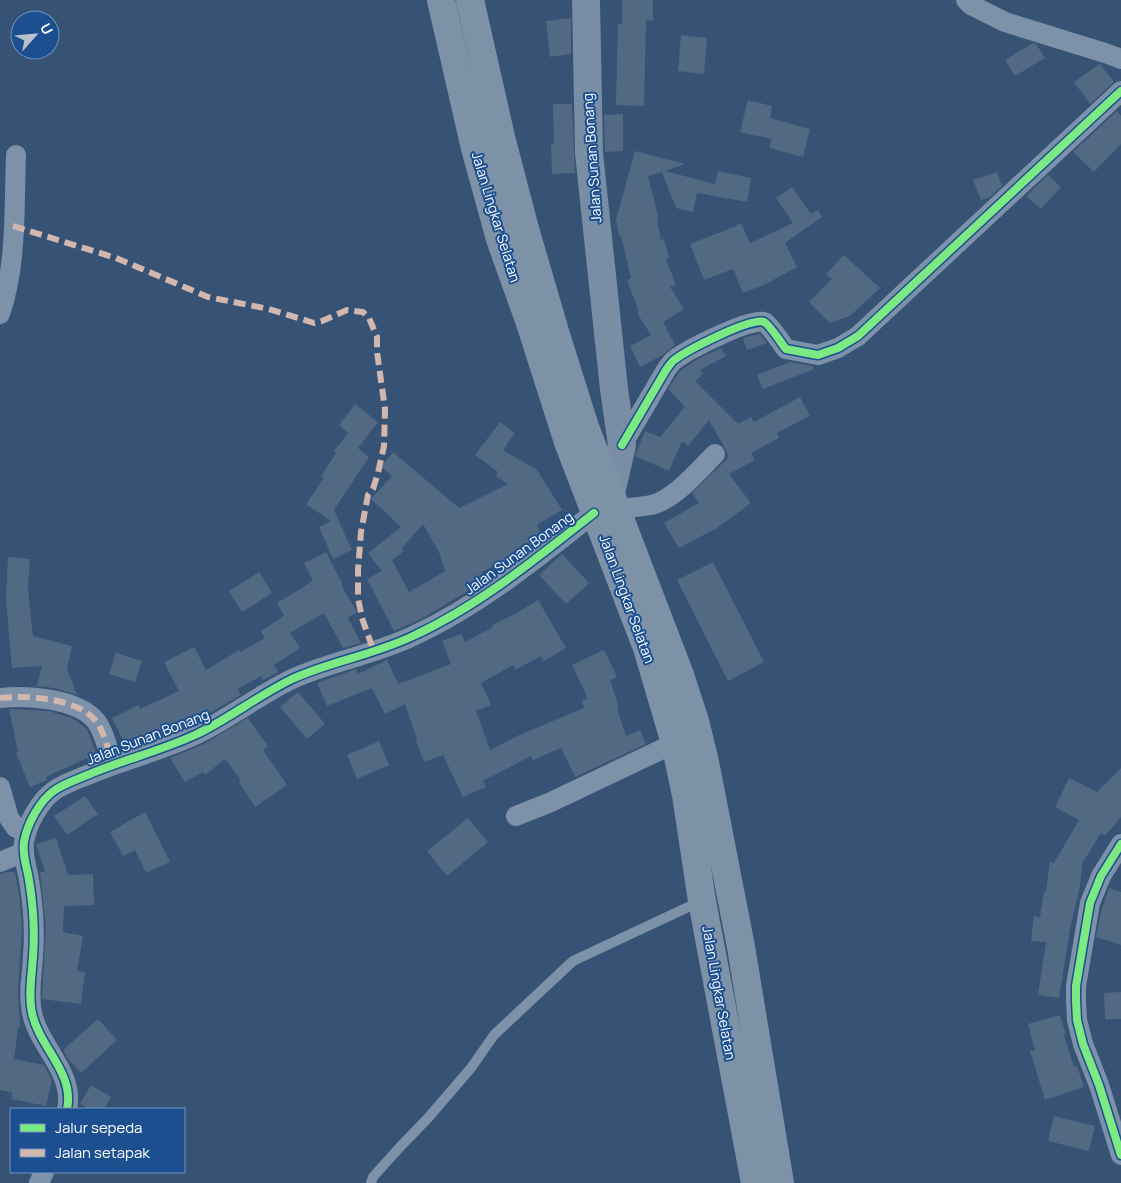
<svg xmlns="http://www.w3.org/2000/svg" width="1121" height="1183" font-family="Manrope,sans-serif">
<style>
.building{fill:#526984;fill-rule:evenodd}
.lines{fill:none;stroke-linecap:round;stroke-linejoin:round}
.lane{stroke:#7d92a8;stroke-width:10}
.street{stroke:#7d92a8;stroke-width:20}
.secondary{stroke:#798da4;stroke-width:28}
.highway{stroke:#7e92a7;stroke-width:28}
.quiet{stroke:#d1b7ad;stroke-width:6;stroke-dasharray:12 6;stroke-linecap:butt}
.cycleway-casing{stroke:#1b4f8f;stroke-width:11}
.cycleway{stroke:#7ce984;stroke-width:8}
.labels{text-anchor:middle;stroke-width:4;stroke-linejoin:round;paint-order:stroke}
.street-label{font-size:14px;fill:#fff;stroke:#1b4f8f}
</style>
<rect width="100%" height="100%" fill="#365274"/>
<path class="building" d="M622,0H653V21L646,20L644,106L616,105L618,24H622Z
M571,18V54L550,57L546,21Z
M681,35L707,38L704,74L678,71Z
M1033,43L1036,44L1045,58L1015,76L1005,60Z
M1100,64L1114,82L1090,104L1074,82Z
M748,100L772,106L770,118L810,129L803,157L769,148L772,139L740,132Z
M553,104H572L575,173L552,174L551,145L554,144Z
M1117,111L1121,116V144L1094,172L1073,152Z
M623,114V151L605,152L604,115Z
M635,151L685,164L665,171L715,184L718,171L751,178L747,202L697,193L693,212L676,208L662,172L648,176L658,216L657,220L661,240L664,239L669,258L666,259L676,285L670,287L684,309L663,322L675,345L661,356L640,367L630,346L651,335L637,313L639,312L627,280L631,278L621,236H619L616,220Z
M997,172L1002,186L990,197L981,200L973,180Z
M1048,175L1061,187L1041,209L1026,196Z
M792,187L811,214L818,210L822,217L785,243L797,267L766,284L743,293L733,269L704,280L690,244L736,226L741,223L750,243L793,223L776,198Z
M844,255L880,288L850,316L830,323L809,302L832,279L826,274Z
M760,334L767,343L747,350L743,338Z
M721,348L726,356L700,370L703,374L695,381L738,424L751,417L754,422L800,397L810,416L777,433L779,438L751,453L755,460L729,474L751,503L717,528L679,548L664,523L699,503L692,493L729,457L726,450L709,420L688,446L682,441L669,471L635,456L645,431L660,437L685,407L668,389L680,371L696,360Z
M790,362L813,366L814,369L763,389L757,375Z
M355,404L378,422L358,448L369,457L334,510L352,550L333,559L319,527L331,521L306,504L324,478L321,476L336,453L334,451L348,433L339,425Z
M500,422L515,433L503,450L537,470L562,510L537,525L543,538L532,546L519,553L516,550L511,553L513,557L482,572L485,581L421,619L394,631L367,579L382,571L368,553L401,527L371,499L392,476L381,467L393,452L459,508L508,484L496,476L498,472L475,455ZM423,524L439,552L445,571L409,592L392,560L404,551L402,548Z
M326,552L343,585H341L357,612L348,618L361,643L343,648L324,613L290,633L300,648L274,665L278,672L263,680L261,676L238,689L241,695L192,723L158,737L156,731L126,746L112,718L139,705L140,709L179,691L164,662L194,647L206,670L239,650L240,652L265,638L261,631L284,616L277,603L313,581L304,563Z
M562,554L589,583L566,604L539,575Z
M8,557L30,559L28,589L33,636L72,646L67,669L77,695L54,688L37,686L42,666L12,668L6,600Z
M713,562L764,662L728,681L677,580Z
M259,572L272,593L242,612L229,591Z
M538,600L566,648L544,661L541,656L515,670L513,665L481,683L491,705L476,711L490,750L517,736L584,708L582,700L588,699L572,665L604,650L617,677L610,680L619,708L617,709L626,736L640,730L646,744L575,777L561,748L533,760L531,756L483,781L486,787L463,797L443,755L424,762L416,740L417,739L405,704L385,714L372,688L327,706L317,683L356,669L358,674L387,660L398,684L451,664L442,641L461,634L465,642L493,627L492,625L511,616Z
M116,653L142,661L135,682L109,674Z
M298,692L325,724L307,739L280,707Z
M9,709L49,711L72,718L87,729L98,758L88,762L87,758L46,777L47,780L30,787L16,753L18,752Z
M248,718L268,746L263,750L287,785L255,807L239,782L241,780L225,759L205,775L203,772L185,782L170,758L202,745Z
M379,741L389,765L357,779L347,755Z
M1121,768V817L1105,836L1101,833L1083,862L1079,891L1070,929L1059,998L1038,995L1046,942L1031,941L1034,916L1040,917L1044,891H1046L1050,862L1054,863L1079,820L1055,807L1069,778L1097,792Z
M85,796L98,814L67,835L54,816Z
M145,812L170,862L146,873L135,850L123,856L110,832Z
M468,818L488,842L447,876L427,851Z
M56,838L68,875L93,874L94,905L64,906L63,932L83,936L77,971L85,972L81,1004L42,999L46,927L40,872H45L36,844Z
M7,872H15L20,900L22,928L18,991L20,1027H18L14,1059L44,1065L52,1080L46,1106L11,1099L12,1092L0,1090V874Z
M1109,888L1121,892V945L1096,937L1101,912Z
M1121,992V1019H1105L1104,993Z
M1060,1015L1066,1035H1064L1074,1067L1077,1066L1084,1087L1045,1100L1030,1051L1035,1050L1028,1024Z
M98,1019L117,1040L81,1073L68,1059L63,1050Z
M91,1085L111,1097L104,1109H89L80,1104Z
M1054,1116L1095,1126L1089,1151L1048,1141Z"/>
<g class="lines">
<path class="lane" d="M371,1183L373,1177L399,1148L428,1118L471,1068L494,1035L573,961L701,901"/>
<path class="street" d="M966,0L971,5L1005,22L1105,53L1121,59
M0,314C17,265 14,207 16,155
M622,445L666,370C668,367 671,363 673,361C685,351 751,317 764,322C770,325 781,343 786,349L818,355L838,348L858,336L1121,91
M616,509C628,508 640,507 651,505C674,500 699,470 715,454
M0,698C27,695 77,698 96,721C105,733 108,751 113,765
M0,787L9,818L16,828L27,830
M516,816L551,802L675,743
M1121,844L1101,876L1090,903L1076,986V1000L1077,1020L1083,1044L1099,1085L1121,1155
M0,862L24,852
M67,1109C75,1073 39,1047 32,1013C28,994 32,975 33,956C35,931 33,904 29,880C27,867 22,855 24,842C27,824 40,800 55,790C64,784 75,780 85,776C122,760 161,751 197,734C230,718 259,695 292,679C331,661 374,655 413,636C480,605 537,558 594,513
M39,1183L44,1172"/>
<path class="secondary" d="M586,0L589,153L614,389L622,445L611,493"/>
<path class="highway" d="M441,0L475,148L500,239L530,323L568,442L647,648L675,743L686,795L702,901L755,1183
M470,0L501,137L525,229L556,335L585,427L680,675L695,721L705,762L741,947L780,1183"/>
<path class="quiet" d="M13,226L116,258L208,297L269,309L314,323L322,321L347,310L363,312L369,318L377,337V352L385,409L384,446L378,473L373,489L368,495L361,532L358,570V598L362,618L374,652
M0,698C27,695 77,698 96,721C105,733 108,751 113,765"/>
<g class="cycleway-casing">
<path id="cycleway" d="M622,445L666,370C668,367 671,363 673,361C685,351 751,317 764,322C770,325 781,343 786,349L818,355L838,348L858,336L1121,91
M1121,844L1101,876L1090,903L1076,986V1000L1077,1020L1083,1044L1099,1085L1121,1155
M67,1109C75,1073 39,1047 32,1013C28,994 32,975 33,956C35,931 33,904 29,880C27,867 22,855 24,842C27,824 40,800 55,790C64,784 75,780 85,776C122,760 161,751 197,734C230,718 259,695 292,679C331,661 374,655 413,636C480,605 537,558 594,513"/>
</g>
<use href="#cycleway" class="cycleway"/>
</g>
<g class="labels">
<g class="street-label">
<text transform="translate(592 158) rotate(-94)" y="5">Jalan Sunan Bonang</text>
<text transform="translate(496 217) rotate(73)" y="5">Jalan Lingkar Selatan</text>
<text transform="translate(519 553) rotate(-36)" y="5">Jalan Sunan Bonang</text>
<text transform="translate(627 599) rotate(70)" y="5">Jalan Lingkar Selatan</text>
<text transform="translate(148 737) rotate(-21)" y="5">Jalan Sunan Bonang</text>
<text transform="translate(719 993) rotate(80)" y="5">Jalan Lingkar Selatan</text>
</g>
</g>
<rect x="10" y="1108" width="175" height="65" fill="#1b4f8f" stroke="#7695bc"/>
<rect x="20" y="1124" width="25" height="8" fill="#7ce984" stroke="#7695bc"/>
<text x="55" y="1133" font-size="15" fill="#ffffff">Jalur sepeda</text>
<rect x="20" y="1149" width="25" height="8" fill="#d1b7ad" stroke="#7695bc"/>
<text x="55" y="1158" font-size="15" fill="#ffffff">Jalan setapak</text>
<g transform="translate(35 35) rotate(63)"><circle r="24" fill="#1b4f8f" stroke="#7695bc"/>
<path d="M0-4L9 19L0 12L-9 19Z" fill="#b9c2ce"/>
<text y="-8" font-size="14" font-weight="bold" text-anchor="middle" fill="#ffffff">U</text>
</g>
</svg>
